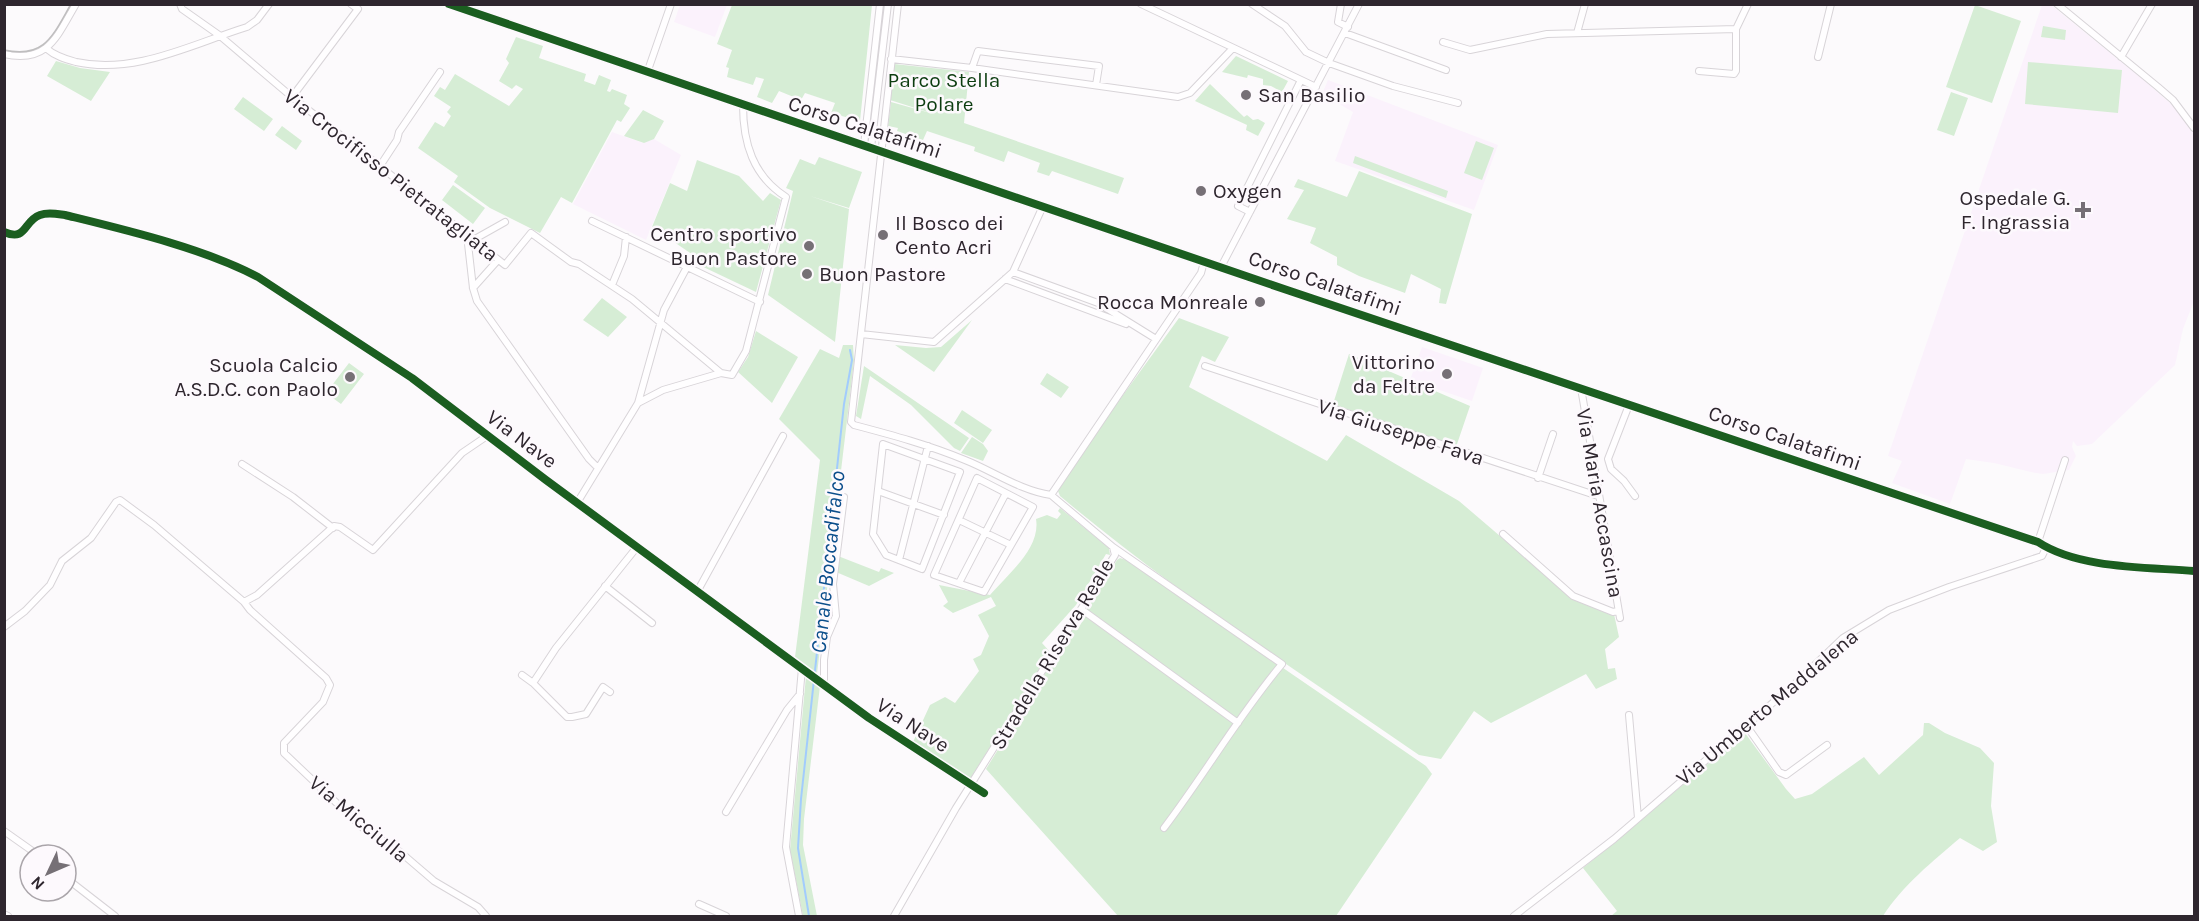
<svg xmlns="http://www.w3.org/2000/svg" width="2199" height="921" font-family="Karla,sans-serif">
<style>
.built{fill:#fbf2fc}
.green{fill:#d6edd5}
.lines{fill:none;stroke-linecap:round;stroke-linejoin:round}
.stream{stroke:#a2ccfd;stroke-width:2}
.minor-casing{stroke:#d8d4d8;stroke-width:8}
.major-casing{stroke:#d8d4d8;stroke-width:10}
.minor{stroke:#fffeff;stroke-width:6}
.major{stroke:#fffeff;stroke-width:8}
.tram{stroke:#bfbebf;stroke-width:1.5}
.cycleway-casing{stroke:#fdf9fd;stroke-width:11}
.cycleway{stroke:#1b5e20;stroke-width:8}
.poi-dot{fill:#767076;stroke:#fdf9fd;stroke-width:2}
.labels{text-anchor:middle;stroke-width:5;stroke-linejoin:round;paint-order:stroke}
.park-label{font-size:21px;fill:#0c3d10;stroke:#fdf9fd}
.poi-label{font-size:21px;fill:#2e262e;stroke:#fdf9fd;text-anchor:end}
.street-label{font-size:21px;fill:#2e262e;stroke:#fdf9fd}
.water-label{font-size:22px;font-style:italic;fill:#0b4e8b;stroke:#fdf9fd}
</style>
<rect width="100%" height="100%" fill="#fcfafc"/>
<path class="built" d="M680,5H727L715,37L674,22Z
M2042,5H2051L2146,82L2172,105L2194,131V301L2183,329L2175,365L2092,444L2077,446L2073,441L2072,447L2076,456L2069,470L2043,474L2031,472L1994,463L1966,459L1950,504L1892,483L1902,461L1888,456Z
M1328,80L1498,145L1474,210L1335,161L1353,112L1322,94Z
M612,132L643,143L654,139L681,155L646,240L573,204Z
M1422,347L1483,368L1472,401L1410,380Z"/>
<path class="green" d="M732,5H872L860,121L831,113L835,103L805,93L801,100L779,91L772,103L757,97L764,79L756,77L753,85L727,77L729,68L726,67L732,50L717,44Z
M1975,5L2021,21L1992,103L1946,87Z
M2043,26L2066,30L2065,40L2041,37Z
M516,37L543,46L539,58L586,74L584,81L595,85L599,75L611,80L607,91L610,92L612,89L627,95L624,104L630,108L621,122L617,120L572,203L561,197L540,233L490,208L454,182L458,176L418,148L435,122L444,127L451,116L447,112L451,107L434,96L440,87L445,90L455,74L509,106L523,89L516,85L512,89L499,81L509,63L506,59Z
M1236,56L1288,81L1282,92L1271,86L1263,85V79L1248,75L1247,78L1222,72Z
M56,61L80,68L110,72L91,101L47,76Z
M2028,62L2122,70L2118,113L2025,104Z
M894,64L969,72L964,123L1124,178L1118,194L1052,171L1049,176L1037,172L1040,163L1008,151L1004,162L974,151L975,147L927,131L923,140L897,131L898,128L888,126L891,102L934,114L890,100Z
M1210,84L1244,117L1247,115L1253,120L1258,119L1265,123L1258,136L1246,130L1247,125L1195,101Z
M1951,92L1968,98L1954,136L1937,130Z
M243,97L273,119L264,131L234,109Z
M643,110L664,121L654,139L644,143L624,136Z
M282,126L302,141L296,150L275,135Z
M1476,141L1494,148L1482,180L1464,173Z
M1355,156L1448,191L1446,198L1353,163Z
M819,157L862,172L849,208L810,196L849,209L835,342L768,295L793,191L786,188L800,159L815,165Z
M697,160L739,176L763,201L770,193L781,200L756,292L697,264L699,259L652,227L670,183L687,191Z
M1359,171L1472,214L1446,304L1439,303L1441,289L1411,274L1405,293L1359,276L1337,265V257L1310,243L1316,228L1287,219L1304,190L1294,187L1298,179L1347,197Z
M453,185L485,208L473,224L442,200Z
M602,298L627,317L608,337L583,320Z
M1179,318L1229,337L1215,362L1202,356L1189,387L1327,461L1346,435L1459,501L1575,600L1614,614L1619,637L1605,649L1608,669L1615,668L1617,679L1596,689L1586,674L1491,723L1474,711L1441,759L1419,755C1298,671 1173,591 1060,496L1058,491L1102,424Z
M972,320L934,372L895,345L926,348L941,347Z
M756,331L798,357L772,403L738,372L748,357Z
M843,345H853L854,361L817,674L795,657L820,460L779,419L820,349L839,358Z
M1349,354L1470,406L1456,447L1333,404Z
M349,363L364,374L341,404L326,393Z
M864,366L969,438L960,451L954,448L911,405L870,376L861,419L856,416Z
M1047,373L1069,387L1061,398L1040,384Z
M962,410L992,430L983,443L954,423Z
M972,437L983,444L988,451L983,461L961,453Z
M1060,508L1109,548L1110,555L1106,554L1076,605L1042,643L1050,652L970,779L913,742L930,705L945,697L955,703L979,671L973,659L981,655L989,636L978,615L996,606L991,597L953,613L943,606L948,602L939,585L990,595C1008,574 1041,548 1036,519L1047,515L1057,519L1061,514L1058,511Z
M838,556L879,572L881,568L894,573L869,586L836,572Z
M1120,558L1126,560L1426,766L1432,774L1336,916H1118L986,769L1075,625L1079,627L1088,612L1086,610L1117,560Z
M806,676L820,686L804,819L803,845L817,916H803L790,850Z
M1924,723H1929L1945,733L1980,748L1994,763L1991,806L1997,842L1983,851L1960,838C1933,861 1902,886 1883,916H1611L1617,911L1583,868L1745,733L1786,789L1795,799L1812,794L1864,757L1879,775L1923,735Z"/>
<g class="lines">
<path class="stream" d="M809,916L798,848L801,799L844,404L852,360L850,350"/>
<g class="minor-casing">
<path id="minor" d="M180,4L182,9L219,35L292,97L505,265L531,233L571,262L579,264L632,299L721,373
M898,4L851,422L854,425C892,435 929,445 965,460C993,471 1021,491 1051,495
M1141,4L1316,87
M1252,4L1285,26L1306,52L1329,63L1393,86L1458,103
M1341,4L1338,22L1348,27
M2057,4L2158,87L2173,100L2194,128
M1345,33L1446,70
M1577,33L1585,4
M1443,42L1470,50L1547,34L1736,29
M47,49C55,56 65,59 76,62C135,75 192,44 247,27L257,20L269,4
M4,54C48,64 57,36 76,4
M1818,57L1831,4
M2121,57L2152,4
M891,59L972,68L1178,97L1190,93L1233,48
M972,68L978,51L1099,66L1096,85
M1699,71L1734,74L1736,71V29L1748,4
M647,73L671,4
M292,97L358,9L351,4
M864,145L880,4
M871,148L888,4
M380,166L397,140L399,132L440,72
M1250,212L1238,206L1301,80
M592,221L760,302
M4,232C27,242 23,221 40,215C48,212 57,214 65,215C126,230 203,248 258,277L412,378L546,480L869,718L984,793
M467,235L473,288L477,301L589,459L597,467
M473,240L505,222
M1221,267L1359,4
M1013,272L1098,303L1156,339
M1005,279L1126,324
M612,285L624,256L626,237
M473,288L498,260
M861,334L934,342L1013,272L1043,206
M1205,366L1598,496
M1581,388L1620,618
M638,403L664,310L687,267
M1629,405L1608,459L1611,469L1624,481L1635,496
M883,444L960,472L922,569L886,555L873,534Z
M242,464L293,497L333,528
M977,478L1033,507L984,592L934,575Z
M1538,478L1553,434
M878,491L944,515
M1051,495L1201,273L1204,262
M577,503L638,403L663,390L721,373L732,375L746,351L786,197C753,176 743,143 743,105
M959,520L1011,545
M1503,534L1573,596L1613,612L1618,611
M2038,542L2065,460
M1113,547L1282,664C1239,715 1205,774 1164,828
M899,560L928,446
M959,583L1006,493
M605,586L652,623
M697,592L783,436
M244,602L250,610L326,678L330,685L323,702L284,743V753L363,828L399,851L434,881L478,907L486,916
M1081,609L1238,723
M4,627L25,611L50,585L62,561L91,538L116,502L120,500L154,525L244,602L257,595L334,526L340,527L373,550L462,453L487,436
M522,675L533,683L567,717H572L586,714L603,687L610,692
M533,683L556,648L637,547
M824,685V660L827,637L836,616L833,584L844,497
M1629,715L1638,818
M1746,725L1779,772L1786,775L1827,745
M726,812L787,710L800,694
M4,831L38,855
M66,878L115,916
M699,904L726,916
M4,914L8,916
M799,916L786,847L802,668
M894,916L956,808L1115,555L1113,547L1051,495
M1514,916L1614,839L1797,682L1843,638L1889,610L1949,587L2042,556L2046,548"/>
</g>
<g class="major-casing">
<path id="major" d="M449,4L1290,291L2038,542C2079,569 2147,567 2194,571"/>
</g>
<use href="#minor" class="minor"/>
<use href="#major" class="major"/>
<path class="tram" d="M4,50C45,59 53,35 71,4"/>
<g class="cycleway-casing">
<path id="cycleway" d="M449,4L1290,291L2038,542C2079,569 2147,567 2194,571
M4,232C27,242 23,221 40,215C48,212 57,214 65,215C126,230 203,248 258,277L412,378L546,480L869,718L984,793"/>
</g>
<use href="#cycleway" class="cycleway"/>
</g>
<g class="poi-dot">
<circle cx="1246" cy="95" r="6"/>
<circle cx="1201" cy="191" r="6"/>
<path d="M2080 201h6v6h6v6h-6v6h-6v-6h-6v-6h6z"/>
<circle cx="883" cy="235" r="6"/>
<circle cx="809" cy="246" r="6"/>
<circle cx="807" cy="274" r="6"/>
<circle cx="1260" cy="302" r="6"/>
<circle cx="1447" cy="374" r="6"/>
<circle cx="350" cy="377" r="6"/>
</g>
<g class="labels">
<g class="park-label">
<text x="944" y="87">Parco Stella<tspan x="944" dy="24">Polare</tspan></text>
</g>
<g class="poi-label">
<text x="1258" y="102" text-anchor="start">San Basilio</text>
<text x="1213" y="198" text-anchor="start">Oxygen</text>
<text x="2070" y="205">Ospedale G.<tspan x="2070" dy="24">F. Ingrassia</tspan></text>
<text x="895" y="230" text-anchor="start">Il Bosco dei<tspan x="895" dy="24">Cento Acri</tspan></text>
<text x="797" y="241">Centro sportivo<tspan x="797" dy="24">Buon Pastore</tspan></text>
<text x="819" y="281" text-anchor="start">Buon Pastore</text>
<text x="1248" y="309">Rocca Monreale</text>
<text x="1435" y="369">Vittorino<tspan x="1435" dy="24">da Feltre</tspan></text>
<text x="338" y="372">Scuola Calcio<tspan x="338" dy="24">A.S.D.C. con Paolo</tspan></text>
</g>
<g class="street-label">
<text transform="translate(865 127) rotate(18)" y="7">Corso Calatafimi</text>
<text transform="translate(391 175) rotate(38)" y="7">Via Crocifisso Pietratagliata</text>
<text transform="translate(1325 283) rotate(19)" y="7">Corso Calatafimi</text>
<text transform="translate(1401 432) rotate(18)" y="7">Via Giuseppe Fava</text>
<text transform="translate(1785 438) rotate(19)" y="7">Corso Calatafimi</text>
<text transform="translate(522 439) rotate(37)" y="7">Via Nave</text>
<text transform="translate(1600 503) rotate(80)" y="7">Via Maria Accascina</text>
<text transform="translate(1052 654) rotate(-59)" y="7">Stradella Riserva Reale</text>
<text transform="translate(1767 707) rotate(-40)" y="7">Via Umberto Maddalena</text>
<text transform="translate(913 725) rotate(33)" y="7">Via Nave</text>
<text transform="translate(359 819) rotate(40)" y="7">Via Micciulla</text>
</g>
<g class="water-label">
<text transform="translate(827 562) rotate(-84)" y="8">Canale Boccadifalco</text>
</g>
</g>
<rect width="2199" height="921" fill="none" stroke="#2e262e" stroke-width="12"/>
<g transform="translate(48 873) rotate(226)"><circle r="28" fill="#fdf9fd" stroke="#aaa5aa" stroke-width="1.5"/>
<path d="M0-4.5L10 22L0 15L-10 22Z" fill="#767076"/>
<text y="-9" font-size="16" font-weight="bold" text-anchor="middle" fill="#2e262e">N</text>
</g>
</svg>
